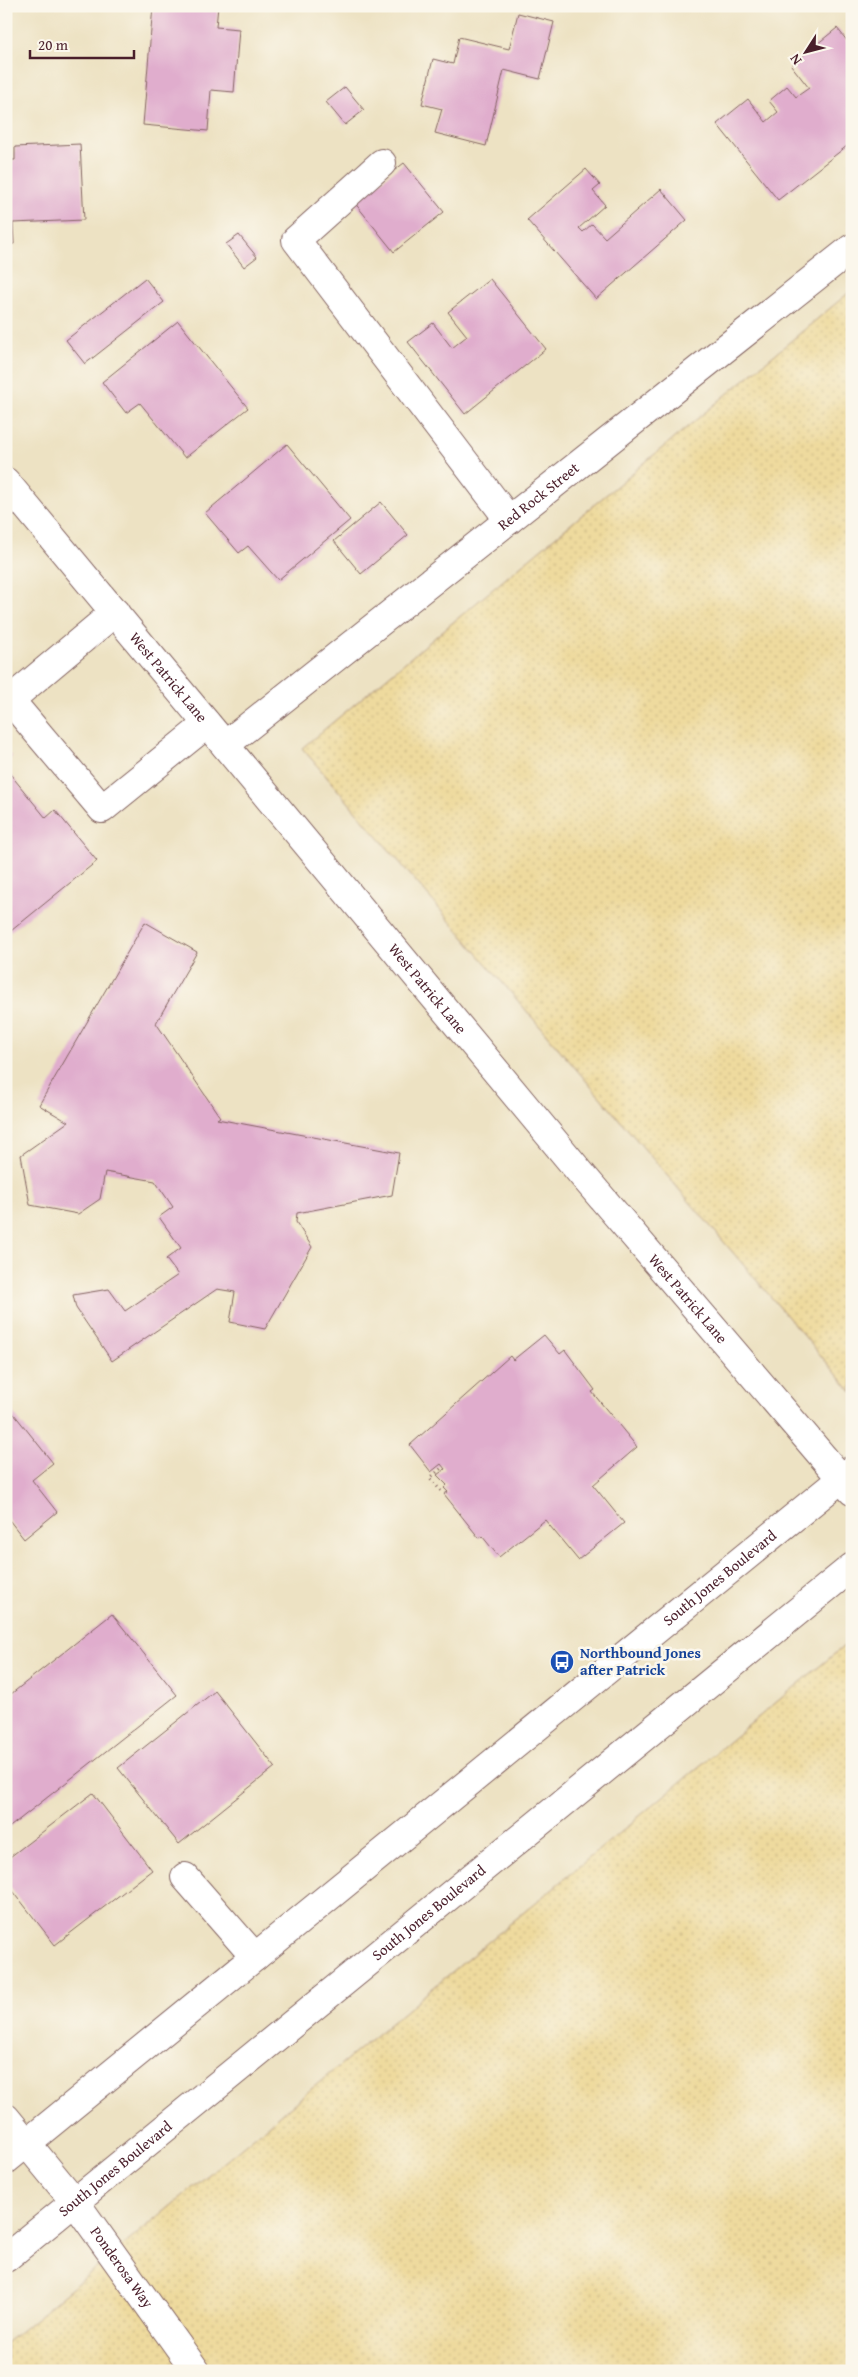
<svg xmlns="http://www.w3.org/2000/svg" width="858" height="2377" font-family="'Gentium Book Plus',serif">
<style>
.sand{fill:url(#sand-dots);stroke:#9c7c64}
.building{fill:#e0adcd}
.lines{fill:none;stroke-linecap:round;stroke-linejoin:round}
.minor-casing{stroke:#836360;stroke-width:30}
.major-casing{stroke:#836360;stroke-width:30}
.path{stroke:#836360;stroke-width:3;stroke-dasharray:1 4;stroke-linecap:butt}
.minor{stroke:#fff;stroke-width:28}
.major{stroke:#fff;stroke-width:28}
.labels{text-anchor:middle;stroke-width:5;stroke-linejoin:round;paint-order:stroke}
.street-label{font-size:15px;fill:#4a1f2b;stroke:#fbf7ec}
.transit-label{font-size:15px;font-weight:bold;fill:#164399;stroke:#fbf7ec;text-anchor:start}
</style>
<defs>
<pattern id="sand-dots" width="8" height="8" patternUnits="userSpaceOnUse" patternTransform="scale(1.25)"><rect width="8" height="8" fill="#eeda9e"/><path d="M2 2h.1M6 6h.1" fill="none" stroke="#cebb88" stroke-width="1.8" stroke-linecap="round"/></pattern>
</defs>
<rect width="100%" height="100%" fill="#fbf7ec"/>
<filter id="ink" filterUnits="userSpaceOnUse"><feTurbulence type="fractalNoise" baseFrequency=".02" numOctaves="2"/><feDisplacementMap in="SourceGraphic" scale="10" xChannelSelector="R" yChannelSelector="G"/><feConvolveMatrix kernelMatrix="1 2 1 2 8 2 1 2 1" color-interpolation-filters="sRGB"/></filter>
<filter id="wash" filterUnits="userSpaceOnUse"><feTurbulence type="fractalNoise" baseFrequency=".0096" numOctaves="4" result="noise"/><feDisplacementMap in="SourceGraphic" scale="20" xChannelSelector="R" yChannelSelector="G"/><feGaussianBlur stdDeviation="1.12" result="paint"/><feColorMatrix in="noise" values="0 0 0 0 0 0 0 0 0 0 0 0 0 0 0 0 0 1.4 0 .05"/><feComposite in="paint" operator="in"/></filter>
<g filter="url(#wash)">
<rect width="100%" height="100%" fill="#ede2c3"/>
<path class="sand" d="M852,290V1392L302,748Z
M844,1646L852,1654V2371H6V2343Z"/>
<g id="blocks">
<path class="building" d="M153,6H218L216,27L239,29L234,92L211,90L208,131L143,125Z
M518,13L554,22L540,79L504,70L486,146L435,133L442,109L422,104L433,59L453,64L459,37L509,49Z
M837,28L852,47V142L778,200L717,124L748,99L766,122L778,112L769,101L787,86L796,97L809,88L791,65Z
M345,87L364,110L345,125L326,102Z
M80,144L84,220L13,223L14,244L6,245V160H15V147Z
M404,163L444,212L394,252L354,202Z
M586,169L600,185L593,191L605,205L579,228L583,232L592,224L605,238L661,189L687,220L596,299L527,220Z
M239,235L257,257L244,267L226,244Z
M145,278L164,302L85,364L66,340Z
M490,279L546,349L465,414L408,342L433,323L452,348L467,336L448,312Z
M178,321L248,408L185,458L140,403L126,413L102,382Z
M287,444L350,520L278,580L248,546L239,553L205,513Z
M381,502L408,535L361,574L334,541Z
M6,751L12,757L6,762Z
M6,769L46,818L55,810L97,861L6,935Z
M145,922L197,952L156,1023L220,1117L217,1119L399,1153L392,1195L297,1213L296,1222L312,1247L265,1329L230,1322L235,1292L217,1289L112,1361L76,1308L73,1295L109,1289L125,1311L178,1275L166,1259L181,1248L159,1217L173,1207L155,1181L105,1172L100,1199L78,1214L30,1205L21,1155L68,1122L39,1105Z
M544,1335L560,1354L565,1350L595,1390L592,1392L637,1447L593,1485L624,1523L578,1560L545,1520L499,1557L482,1536L479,1538L444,1494L448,1492L444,1488L447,1485L437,1475L445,1469L441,1464L431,1472L410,1445L510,1356L513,1360Z
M6,1404L53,1463L32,1480L57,1512L24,1539L6,1516Z
M112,1614L177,1695L6,1830V1698Z
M215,1691L275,1767L179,1844L118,1768Z
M93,1793L152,1870L55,1945L6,1882V1860Z"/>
</g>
</g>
<g filter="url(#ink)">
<use href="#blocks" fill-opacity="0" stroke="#836360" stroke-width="1"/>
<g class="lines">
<g class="minor-casing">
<g id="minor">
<path d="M382,163L296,240L509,520"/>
<path id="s1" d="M6,482L584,1177L852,1491"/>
<path d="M115,612L10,700L102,809L207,724"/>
<path id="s2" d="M225,745L852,248"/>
<path d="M185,1877L255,1957"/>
<path id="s3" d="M6,2118L75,2202L196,2371"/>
</g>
</g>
<g class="major-casing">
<g id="major">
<path id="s4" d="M6,2160L852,1470"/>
<path id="s5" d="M6,2258L852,1567"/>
</g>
</g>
<path class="path" d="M441,1491L430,1478L443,1467"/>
<use href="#minor" class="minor"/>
<use href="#major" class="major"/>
</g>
</g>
<defs>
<g id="bus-disc" transform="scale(1.25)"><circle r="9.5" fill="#1a4fb4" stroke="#fbf7ec"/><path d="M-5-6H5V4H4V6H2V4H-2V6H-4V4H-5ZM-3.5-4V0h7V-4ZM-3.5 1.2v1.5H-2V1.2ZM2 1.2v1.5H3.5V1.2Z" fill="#fff"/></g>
</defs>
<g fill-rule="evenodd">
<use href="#bus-disc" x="562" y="1662"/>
</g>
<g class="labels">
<g class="street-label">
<text dy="5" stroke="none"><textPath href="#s2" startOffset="400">Red Rock Street</textPath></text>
<text dy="5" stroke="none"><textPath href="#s1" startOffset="254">West Patrick Lane</textPath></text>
<text dy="5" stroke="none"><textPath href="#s1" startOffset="659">West Patrick Lane</textPath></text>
<text dy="5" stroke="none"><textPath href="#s1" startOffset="1064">West Patrick Lane</textPath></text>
<text dy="5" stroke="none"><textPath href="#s4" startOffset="921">South Jones Boulevard</textPath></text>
<text dy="5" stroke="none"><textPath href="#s5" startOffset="546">South Jones Boulevard</textPath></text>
<text dy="5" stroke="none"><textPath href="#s5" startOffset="141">South Jones Boulevard</textPath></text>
<text dy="5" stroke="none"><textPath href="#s3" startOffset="189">Ponderosa Way</textPath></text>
</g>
<g class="transit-label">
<text x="580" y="1658">Northbound Jones<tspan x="580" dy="17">after Patrick</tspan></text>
</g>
</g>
<rect width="858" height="2377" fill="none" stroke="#fbf7ec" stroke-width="25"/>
<g transform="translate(806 52) rotate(234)" stroke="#fbf7ec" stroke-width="4" paint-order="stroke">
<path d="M0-4L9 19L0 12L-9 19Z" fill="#4a1f2b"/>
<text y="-8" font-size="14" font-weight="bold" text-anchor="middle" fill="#4a1f2b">N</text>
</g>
<path d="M30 50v8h104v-8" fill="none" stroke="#4a1f2b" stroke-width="2.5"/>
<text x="38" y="50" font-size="15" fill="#4a1f2b" stroke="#fbf7ec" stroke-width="4" paint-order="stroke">20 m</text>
</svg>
